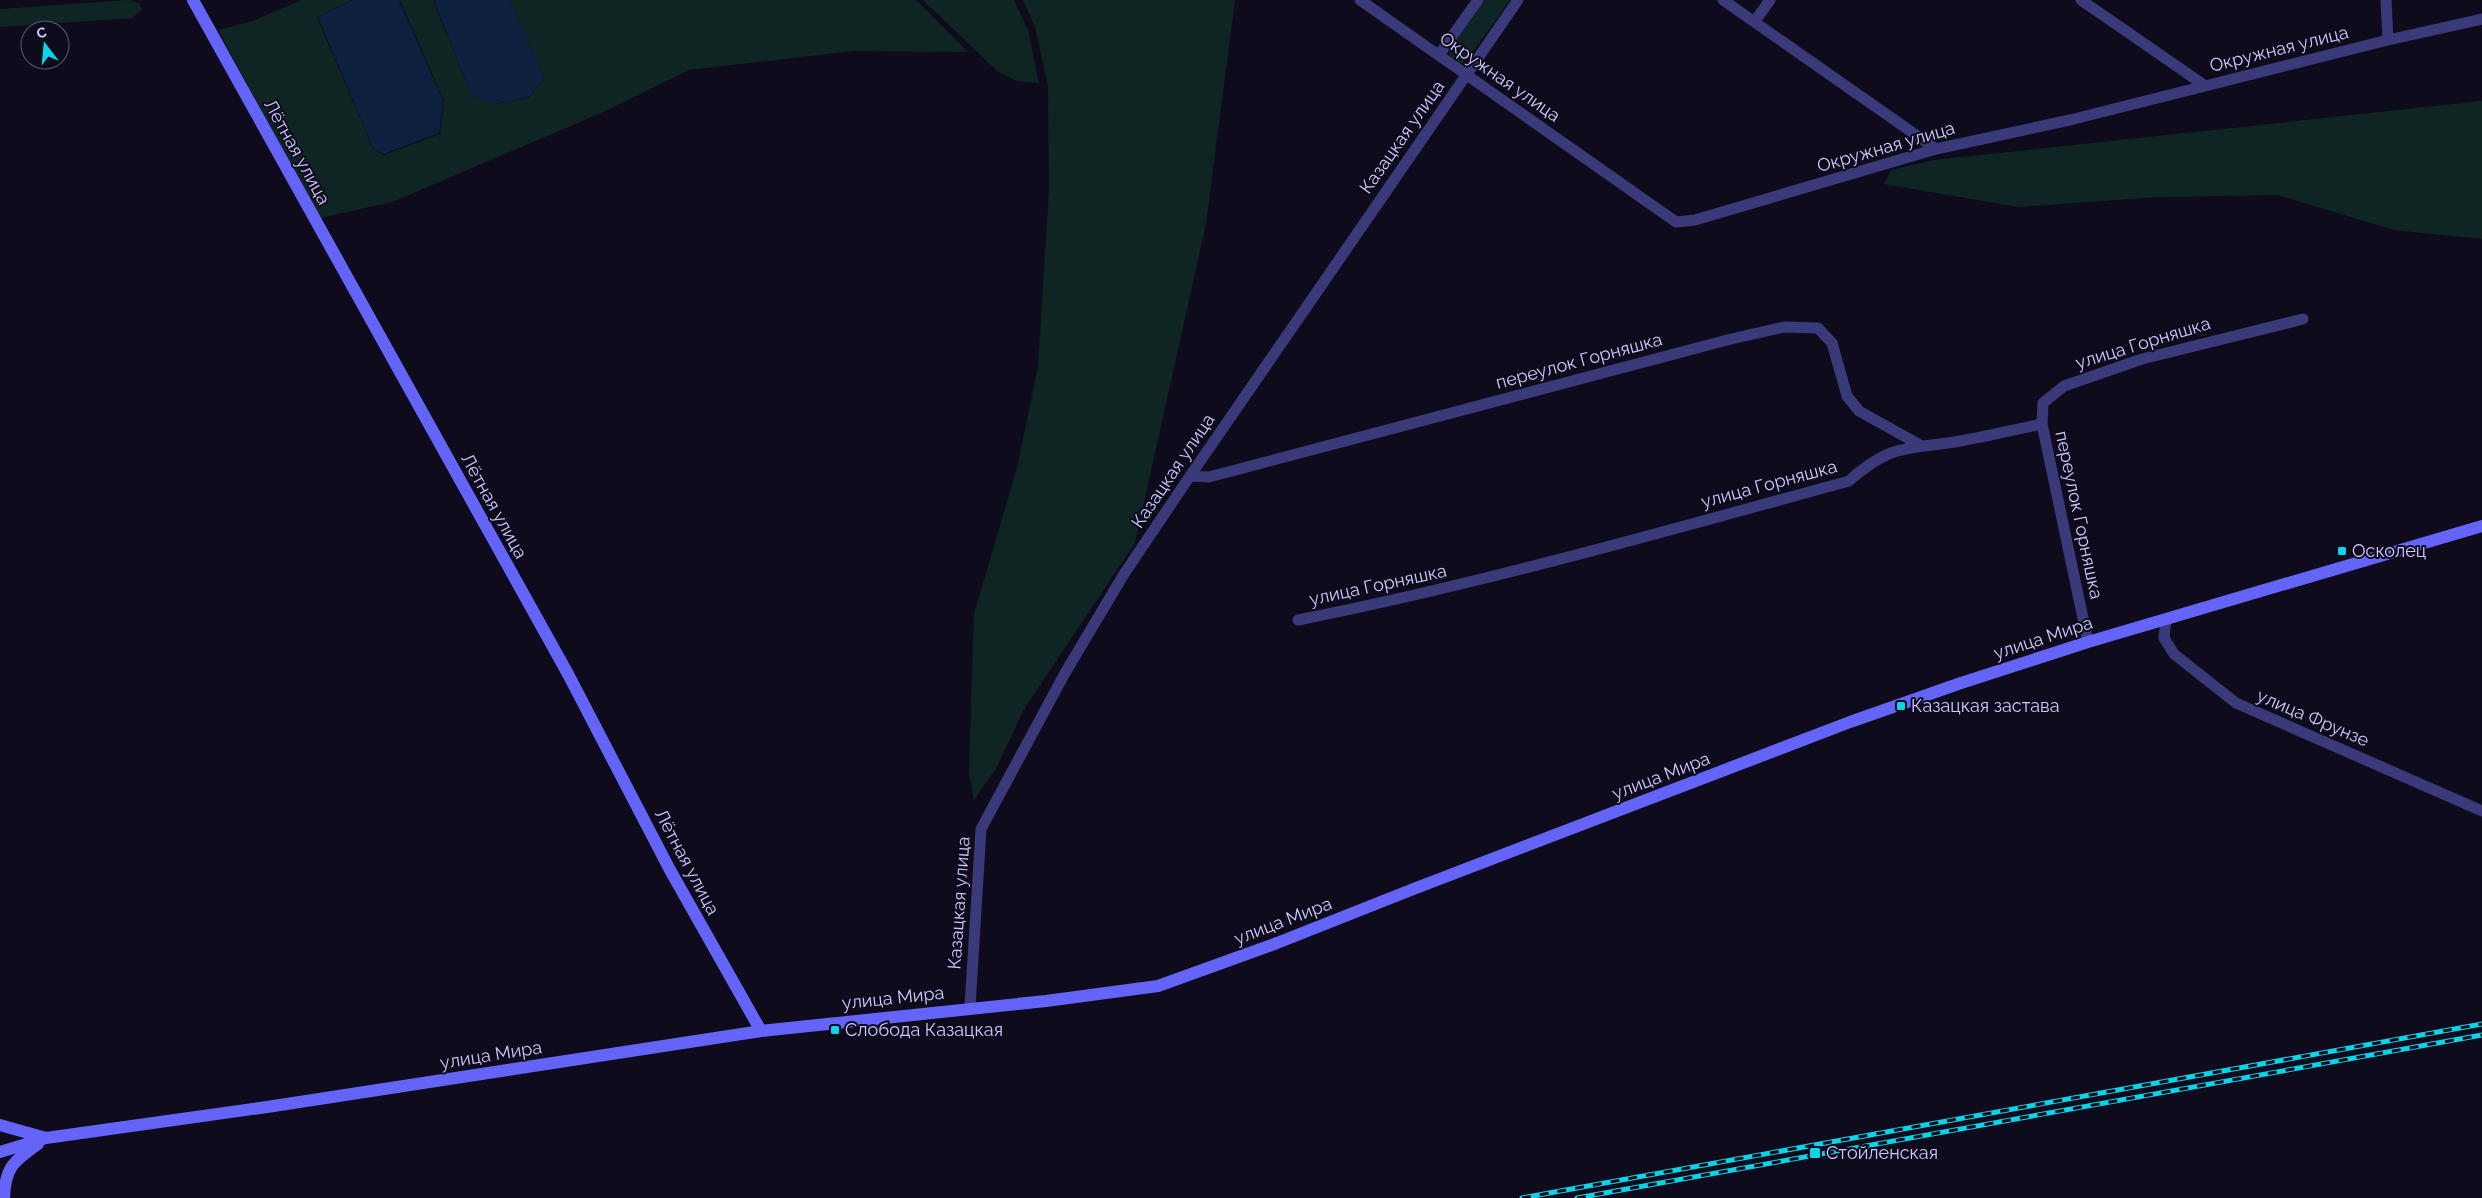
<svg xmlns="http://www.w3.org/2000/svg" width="2482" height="1198" font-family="Raleway,sans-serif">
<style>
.green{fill:#0f2524}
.water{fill:#0d213e}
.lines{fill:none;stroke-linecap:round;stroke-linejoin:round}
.street{stroke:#3a3979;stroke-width:11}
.secondary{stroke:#6564f9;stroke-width:12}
.rail-casing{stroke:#09d5e8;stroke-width:5}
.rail{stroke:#0e0c1c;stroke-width:3;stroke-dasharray:9;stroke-linecap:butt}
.poi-dot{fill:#09d5e8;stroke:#0e0c1c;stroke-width:2}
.labels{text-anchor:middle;stroke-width:4;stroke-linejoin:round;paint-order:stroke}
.street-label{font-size:18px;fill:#cec9fd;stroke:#0e0c1c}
.poi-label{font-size:18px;fill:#cec9fd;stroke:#0e0c1c;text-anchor:start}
</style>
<rect width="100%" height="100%" fill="#0e0c1c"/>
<path class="green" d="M130,0L140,4L142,10L132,18L0,27V9Z
M302,0H352L317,17L373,149L384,155L440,134L444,101L400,0H434L433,1L472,96L494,104L529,98L544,78L510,0H916L968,52L853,51L689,70L599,114L392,202L320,218L218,30L253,21Z
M923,0H1014L1028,30L1039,83L1016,81L997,71Z
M1023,0H1235L1206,224L1135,543L1023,711L997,767L974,800L969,773L974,614L1017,468L1038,367L1049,190L1048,86L1035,27Z
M1485,0H1510L1470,56L1464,63L1457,64L1449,57V51Z
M2482,101V239L2394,230L2278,195L2157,197L2018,207L1884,184L1891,170L1934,160Z"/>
<path class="water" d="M353,0H399L443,101L439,133L384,154L373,148L318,17Z
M436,0H510L544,78L529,97L494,104L472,96L434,1Z"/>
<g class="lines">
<path class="street" d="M1360,0L1676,222L1695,220L1936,149L2070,120L2388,40L2482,19
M1723,0L1936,149
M2081,0L2204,85
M2386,0L2388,40
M1755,21L1770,0
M1439,55L1478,0
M2042,424L2088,642
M1190,476L1209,477L1731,339L1784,327L1818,328L1832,343L1847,396L1859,411L1920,445
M1298,620C1484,583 1666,531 1849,481C1889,445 1905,449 1955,442C1984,437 2013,430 2042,424L2043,403L2064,386L2142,359L2303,319
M2166,620L2164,638L2174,654L2236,703L2482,811
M970,1007L981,829L1065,673L1124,574L1190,476L1518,0"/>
<path class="secondary" d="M193,0L568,674L670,870L761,1031
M0,1125L46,1138
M0,1152L46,1138L267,1107L761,1031L1046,1001L1158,986L1277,943L1416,888L1850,722L1961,683L2088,642L2482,526
M4,1198C5,1167 14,1161 38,1144"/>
<g class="rail-casing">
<path id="rail" d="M1522,1198L2482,1024
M1577,1198L2482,1035"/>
</g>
<use href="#rail" class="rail"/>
</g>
<g class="poi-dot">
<rect x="2337" y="546" width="10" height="10" rx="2.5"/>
<rect x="1896" y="701" width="10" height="10" rx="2.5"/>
<rect x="830" y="1025" width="10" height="10" rx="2.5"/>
<rect x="1809" y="1147" width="12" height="12" rx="2.5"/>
</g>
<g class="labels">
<g class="street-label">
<text transform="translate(2279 49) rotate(-14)" y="6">Окружная улица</text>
<text transform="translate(1500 77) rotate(35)" y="6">Окружная улица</text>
<text transform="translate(1402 137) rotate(-55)" y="6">Казацкая улица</text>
<text transform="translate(1886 147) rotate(-16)" y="6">Окружная улица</text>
<text transform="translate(297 152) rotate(61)" y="6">Лётная улица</text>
<text transform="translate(2143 343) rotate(-17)" y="6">улица Горняшка</text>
<text transform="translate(1579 361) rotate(-15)" y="6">переулок Горняшка</text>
<text transform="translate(1173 471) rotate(-56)" y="6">Казацкая улица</text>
<text transform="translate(1769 484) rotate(-15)" y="6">улица Горняшка</text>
<text transform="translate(494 506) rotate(61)" y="6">Лётная улица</text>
<text transform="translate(2079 515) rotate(78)" y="6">переулок Горняшка</text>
<text transform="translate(1378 585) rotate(-12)" y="6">улица Горняшка</text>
<text transform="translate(2043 638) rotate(-18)" y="6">улица Мира</text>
<text transform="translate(2313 718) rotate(23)" y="6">улица Фрунзе</text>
<text transform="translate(1661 776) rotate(-21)" y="6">улица Мира</text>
<text transform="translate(687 862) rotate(62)" y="6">Лётная улица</text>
<text transform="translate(959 903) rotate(-86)" y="6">Казацкая улица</text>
<text transform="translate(1283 921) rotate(-21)" y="6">улица Мира</text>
<text transform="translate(893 998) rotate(-6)" y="6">улица Мира</text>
<text transform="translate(491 1055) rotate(-9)" y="6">улица Мира</text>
</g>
<g class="poi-label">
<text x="2352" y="557">Осколец</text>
<text x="1911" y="712">Казацкая застава</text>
<text x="845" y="1036">Слобода Казацкая</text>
<text x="1826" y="1159">Стойленская</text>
</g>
</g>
<g transform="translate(45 45) rotate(344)"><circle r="24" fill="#0e0c1c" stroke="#5b5876"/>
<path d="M0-4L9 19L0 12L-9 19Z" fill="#09d5e8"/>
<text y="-8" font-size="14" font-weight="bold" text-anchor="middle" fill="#cec9fd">С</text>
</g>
</svg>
